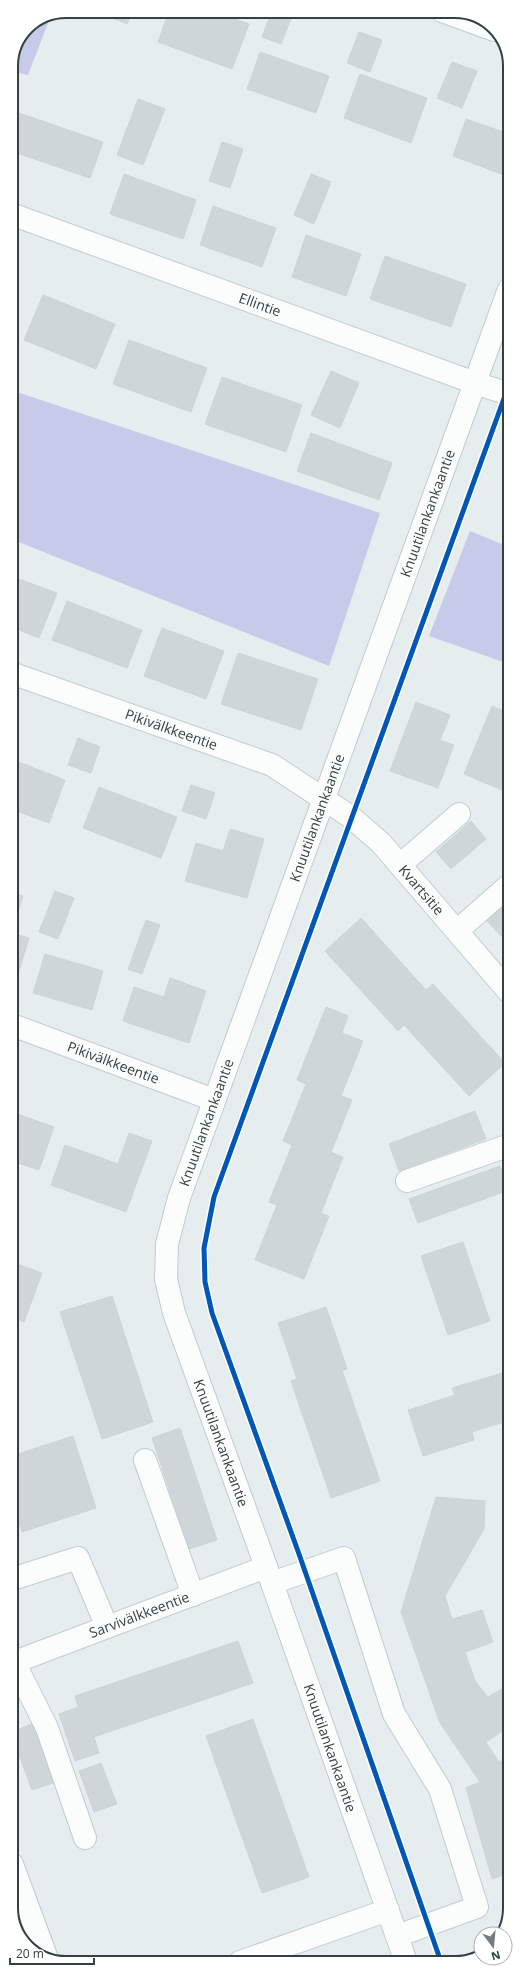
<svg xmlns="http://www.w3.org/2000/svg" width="521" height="1974" font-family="'Open Sans',sans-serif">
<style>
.green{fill:#c6cbe9}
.building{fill:#ced6d7;stroke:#ccd5d6}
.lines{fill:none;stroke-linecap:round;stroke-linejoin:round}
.minor-casing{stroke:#c4cbcc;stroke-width:24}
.minor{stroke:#fbfcfc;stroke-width:22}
.cycleway-casing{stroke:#fff;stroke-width:8}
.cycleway{stroke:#0057b8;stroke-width:5}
.labels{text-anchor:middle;stroke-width:3.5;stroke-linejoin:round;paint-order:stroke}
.street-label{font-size:14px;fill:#334142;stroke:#fff}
.rim{fill:none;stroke:#334142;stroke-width:2}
</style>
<rect width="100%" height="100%" fill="#e6edee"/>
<path class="green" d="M50,18L28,75L11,71V66L27,27Z
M11,390L380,513L329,666L11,539Z
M470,531L509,547V664L429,636Z"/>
<path class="building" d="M96,11H133L127,24Z
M169,11H212L249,24L232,69L158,42Z
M272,11H294L281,44L262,37Z
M359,32L382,40L370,72L347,63Z
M260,52L329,76L316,113L247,89Z
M452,62L477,71L462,108L437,98Z
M360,74L427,98L411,143L344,118Z
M138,99L165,109L143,165L117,155Z
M19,113L103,142L90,178L11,151V134Z
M466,119L509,134V171L507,176L453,156Z
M222,142L243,149L230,188L209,181Z
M124,174L196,200L183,239L110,214Z
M311,174L331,182L314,224L294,215Z
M213,206L276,228L262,267L200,245Z
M306,235L361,254L346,296L292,277Z
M385,256L466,284L451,327L370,299Z
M43,295L115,324L96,369L24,340Z
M129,340L207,368L191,412L113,384Z
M331,371L359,383L340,428L311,415Z
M222,377L302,405L286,452L205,424Z
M311,433L392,463L379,500L297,471Z
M11,576L57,593L39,638L11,627Z
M67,601L142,630L127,668L52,640Z
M162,628L224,651L206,699L144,676Z
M238,653L318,679L301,730L221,704Z
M416,702L450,715L440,740L454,745L438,788L390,771Z
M492,706L509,713V793L464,774Z
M78,738L100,747L91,773L68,765Z
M11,759L65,780L49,823L11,809Z
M191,785L215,793L206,819L182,811Z
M99,787L177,817L161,858L83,828Z
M471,821L486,839L451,869L436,852Z
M230,829L264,839L247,898L185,881L196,843L223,851Z
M55,891L74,898L58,939L39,932Z
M11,892L23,896L12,930Z
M502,900L509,908V944L482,916Z
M361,918L426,990L433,984L505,1063L469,1096L404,1025L398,1031L325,951Z
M146,920L160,925L142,974L128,969Z
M12,933L29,938L16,981L12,979Z
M45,954L103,971L92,1010L33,993Z
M170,978L206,991L189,1043L123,1021L134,987L164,997Z
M326,1007L348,1016L342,1033L363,1041L341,1096L352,1100L331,1152L343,1157L321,1213L329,1216L304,1279L255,1260L277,1205L269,1202L292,1145L283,1141L306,1084L297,1080Z
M475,1111L486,1139L399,1171L389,1144Z
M12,1112L54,1127L39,1170L12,1161Z
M129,1133L152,1141L126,1212L51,1185L65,1145L118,1164Z
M500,1166L509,1190L418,1223L409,1199Z
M510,1208V1218L506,1209Z
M463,1242L490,1321L448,1335L421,1256Z
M12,1262L42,1273L24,1322L12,1317Z
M112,1296L153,1422L102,1439L60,1312Z
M326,1307L347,1369L342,1370L380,1481L331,1498L291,1381L297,1379L278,1323Z
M510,1360V1420L472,1432L474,1440L423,1456L408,1410L455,1395L452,1388L506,1372L503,1362Z
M180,1428L217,1540L189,1549L152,1438Z
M73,1436L96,1508L22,1532L12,1502V1469L18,1466L15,1455Z
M436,1497L485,1501L484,1529L445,1596L452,1619L482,1610L493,1642L465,1652L475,1681L488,1697L510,1684V1726L486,1742L499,1762L510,1755V1873L492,1879L466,1788L480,1782L440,1723L401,1612Z
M238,1641L253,1683L94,1737L99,1753L75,1761L59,1714L78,1707L75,1696Z
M253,1719L309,1877L262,1893L206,1736Z
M34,1723L56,1782L32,1790L12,1736V1732Z
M101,1763L117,1804L94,1812L79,1771Z"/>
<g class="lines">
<g class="minor-casing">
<g id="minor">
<path d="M442,11L494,30"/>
<path id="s1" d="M11,214L475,383L509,394"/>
<path id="s2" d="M11,673L272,765L351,817L381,843L509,992"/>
<path d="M400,865L459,814"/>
<path d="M457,931L508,886L509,889"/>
<path id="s3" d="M12,1025L214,1100"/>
<path d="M407,1181L510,1145"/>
<path d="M145,1460L193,1595"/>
<path d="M12,1579L78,1558L107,1627"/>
<path d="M272,1583L344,1558L394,1714L440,1789L477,1907L397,1936"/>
<path d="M14,1662L47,1728L85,1838"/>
<path id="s4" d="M12,1663L266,1567"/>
<path d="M12,1864L46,1956"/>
<path d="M240,1962L388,1910"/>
<path id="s5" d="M406,1962L272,1583L174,1313L166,1279L167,1244L179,1198L509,289"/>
</g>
</g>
<use href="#minor" class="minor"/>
<g class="cycleway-casing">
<path id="cycleway" d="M441,1962L299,1554L212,1313L205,1282L204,1248L214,1197L506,393"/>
</g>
<use href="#cycleway" class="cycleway"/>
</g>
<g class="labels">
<g class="street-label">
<text dy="5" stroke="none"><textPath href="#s1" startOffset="265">Ellintie</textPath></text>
<text dy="5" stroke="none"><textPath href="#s5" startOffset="1535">Knuutilankankaantie</textPath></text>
<text dy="5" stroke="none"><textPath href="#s2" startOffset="170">Pikivälkkeentie</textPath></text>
<text dy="5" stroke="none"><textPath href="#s5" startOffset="1211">Knuutilankankaantie</textPath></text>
<text dy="5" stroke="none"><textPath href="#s2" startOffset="473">Kvartsitie</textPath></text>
<text dy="5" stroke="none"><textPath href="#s3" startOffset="108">Pikivälkkeentie</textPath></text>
<text dy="5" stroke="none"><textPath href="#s5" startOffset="887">Knuutilankankaantie</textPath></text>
<text transform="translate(221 1443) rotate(70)" y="5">Knuutilankankaantie</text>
<text dy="5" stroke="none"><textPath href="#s4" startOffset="136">Sarvivälkkeentie</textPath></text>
<text transform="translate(330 1748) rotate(71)" y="5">Knuutilankankaantie</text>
</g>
</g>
<path d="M0 0H521V1974H0ZM66 18H455A48 48 0 0 1 503 66V1908A48 48 0 0 1 455 1956H66A48 48 0 0 1 18 1908V66A48 48 0 0 1 66 18Z" fill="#fff" fill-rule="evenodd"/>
<path class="rim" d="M66 18H455A48 48 0 0 1 503 66V1908A48 48 0 0 1 455 1956H66A48 48 0 0 1 18 1908V66A48 48 0 0 1 66 18Z"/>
<g transform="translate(493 1946) rotate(164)"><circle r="19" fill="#ffffff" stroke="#adb3b3"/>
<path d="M0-3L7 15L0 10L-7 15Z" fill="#727d7e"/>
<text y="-6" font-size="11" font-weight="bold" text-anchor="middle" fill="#334142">N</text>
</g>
<path d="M10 1958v6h84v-6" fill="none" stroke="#334142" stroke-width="2"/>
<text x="16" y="1958" font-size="12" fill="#334142" stroke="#ffffff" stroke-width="3" paint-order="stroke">20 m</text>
</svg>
